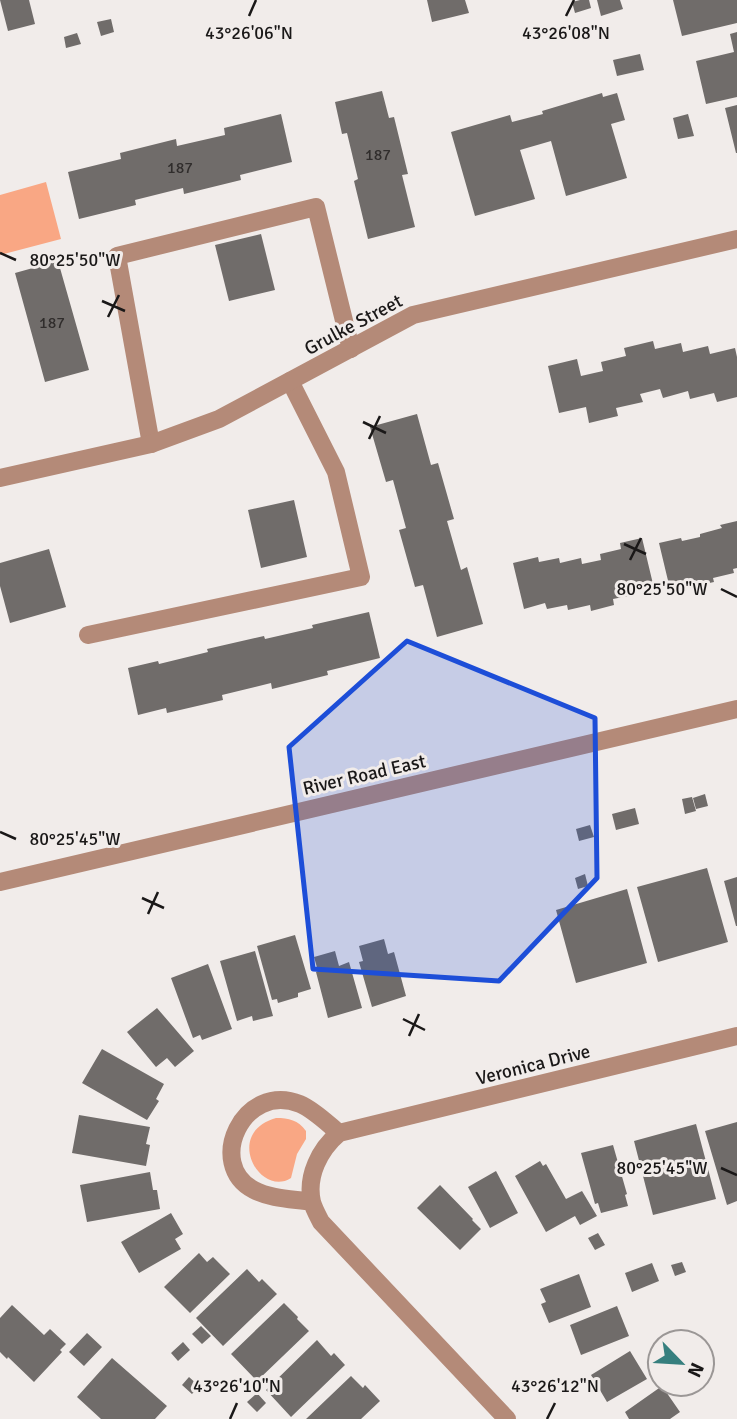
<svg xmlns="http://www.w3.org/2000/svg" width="737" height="1419" font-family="Signika,sans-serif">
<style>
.green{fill:#f9a784}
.building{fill:#706c6a}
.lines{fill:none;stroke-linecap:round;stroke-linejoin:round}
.service{stroke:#b48a78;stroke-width:18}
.minor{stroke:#b48a78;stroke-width:18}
.tertiary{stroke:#b48a78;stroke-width:18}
.marked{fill:#1d4ed8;fill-opacity:0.2;stroke:#1d4ed8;stroke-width:5;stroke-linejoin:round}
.ticks{fill:none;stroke:#1a1818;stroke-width:2.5}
.labels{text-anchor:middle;stroke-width:6;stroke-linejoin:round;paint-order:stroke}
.number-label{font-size:16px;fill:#302d2c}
.street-label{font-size:19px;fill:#1a1818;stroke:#f1ecea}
.ticks-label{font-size:18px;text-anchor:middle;fill:#1a1818;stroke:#f1ecea;stroke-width:6;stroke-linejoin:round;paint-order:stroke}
</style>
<rect width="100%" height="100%" fill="#f1ecea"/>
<path class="green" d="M46,182L61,239L0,255V195Z
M276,1118C289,1118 298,1120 306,1131V1139L297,1154L291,1178C260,1198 223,1133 276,1118Z"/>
<path class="building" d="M0,0H29L35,24L8,31Z
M427,0H465L469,13L432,22Z
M580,0H589L591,8L575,13L572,2Z
M597,0H620L623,9L601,16Z
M673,0H737V23L682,36Z
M111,19L114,32L101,36L97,22Z
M737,32V97L706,104L696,61L734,52L730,34Z
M77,33L81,44L66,48L64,37Z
M640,54L644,70L617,76L613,60Z
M382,91L389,118L394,117L408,174L402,175L415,227L368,239L354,181L358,179L347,133L342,134L335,102Z
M602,93L603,97L617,93L625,120L611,124L627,178L566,196L551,141L520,150L535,199L475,216L451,132L510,115L512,122L543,114L542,111Z
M737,105V153H736L725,108Z
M281,114L292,162L240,175L241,180L184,194L183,188L135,200L136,205L79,219L68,172L121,159L120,153L176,139L177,146L225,135L224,128Z
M688,114L694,136L678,139L673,118Z
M261,234L275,290L229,301L215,245Z
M58,261L89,370L45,382L15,273Z
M653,341L655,349L681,343L683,352L708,346L710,354L735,348L737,357V397L717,402L714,393L690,399L688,391L663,398L660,389L640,394L643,402L616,408L618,416L589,423L586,407L559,413L548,366L577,359L581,376L603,371L601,362L626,356L624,348Z
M417,414L431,465L438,463L454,519L447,521L461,570L467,567L483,624L437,637L423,585L415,587L399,530L406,528L393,480L386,482L370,427Z
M294,500L307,557L261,568L248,510Z
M737,521V568L733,569L734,573L713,578L714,582L691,587L690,584L670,589L659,543L681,538L682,541L700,537V534L722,528L720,525Z
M642,538L653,584L631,589L633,595L613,599L614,605L591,611L590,605L568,610L567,605L547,609L545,603L524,609L513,563L538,557L539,562L559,558L560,563L581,558L582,564L601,560L600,554L621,549L620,543Z
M49,549L66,607L10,623L0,586V563Z
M369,612L380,658L327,671L328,675L272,689L271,683L222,695L223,700L167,713L166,708L138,715L128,668L158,661L159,664L208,652L207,649L264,636L265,639L313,628L312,625Z
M705,794L708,806L696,809L693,798Z
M692,797L696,811L685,814L682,799Z
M635,808L639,824L616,830L612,814Z
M590,825L594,837L579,841L576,829Z
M707,868L728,942L658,962L637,887Z
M585,874L588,886L578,889L575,878Z
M737,877V926H736L724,881Z
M627,889L647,963L576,983L556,910Z
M295,935L311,989L298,993V997L278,1003L277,999L272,1000L257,946Z
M384,939L388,954L394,952L406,996L372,1007L359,962L363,961L359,946Z
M255,951L273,1016L253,1021L252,1016L237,1021L220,961Z
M335,951L339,966L349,962L362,1008L328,1018L316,972L318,971L314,957Z
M208,964L232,1029L202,1040L200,1035L193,1038L171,978Z
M157,1008L194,1051L175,1067L167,1058L156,1067L127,1032Z
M102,1049L164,1084L156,1099L159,1101L147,1120L82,1083Z
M79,1115L150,1127L146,1144L150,1145L146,1166L72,1153Z
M737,1122V1201L727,1205L705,1131Z
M696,1124L716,1199L653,1215L634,1141Z
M613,1145L627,1194L625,1195L628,1206L601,1213L598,1203L595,1204L581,1153Z
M540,1161L543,1166L546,1164L566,1199L582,1191L597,1216L580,1225L575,1216L546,1232L515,1176Z
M496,1171L518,1213L490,1228L468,1187Z
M150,1172L153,1190H157L160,1209L87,1222L80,1185Z
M440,1185L473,1219L472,1220L481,1229L460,1250L417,1208Z
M171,1213L183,1234L175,1239L181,1249L139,1273L121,1242Z
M598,1233L605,1245L595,1250L588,1238Z
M199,1253L207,1262L213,1257L230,1274L190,1313L164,1287Z
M682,1262L686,1272L675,1276L671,1265Z
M652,1263L659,1281L632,1292L625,1273Z
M247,1269L259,1282L262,1279L277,1294L223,1346L196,1318Z
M579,1274L591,1307L549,1323L541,1304L546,1302L540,1289Z
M284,1303L298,1317L297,1319L309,1331L257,1381L231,1354Z
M12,1305L44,1335L50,1329L66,1344L60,1350L62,1352L34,1382L8,1357L7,1359L0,1352V1318Z
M617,1306L629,1336L581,1355L570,1325Z
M201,1326L211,1336L202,1344L192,1334Z
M87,1333L102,1347L84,1366L69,1352Z
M317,1340L331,1356L334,1353L345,1365L291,1417L266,1390Z
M183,1342L190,1350L178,1361L171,1353Z
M630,1351L647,1379L607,1402L591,1375Z
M112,1358L167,1406L155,1419H101L77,1397Z
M351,1376L363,1388L365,1385L380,1401L361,1419H306Z
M189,1377L199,1386L192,1394L182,1385Z
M662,1386L680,1412L670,1419H629L625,1412Z
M257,1393L266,1403L257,1412L247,1402Z"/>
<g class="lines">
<path class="service" d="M151,444L117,256L316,207L351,349
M88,635L361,577L336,472L290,381"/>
<path class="minor" d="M0,478L151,444L219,419L413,315L737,239
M312,1202C294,1199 271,1199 254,1190C205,1165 243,1081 300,1104C314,1110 327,1123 339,1133
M507,1419L321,1222C318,1216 314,1209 312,1202C306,1176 320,1149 339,1133L737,1036"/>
<path class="tertiary" d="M0,882L737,709"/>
</g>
<path class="marked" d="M407,641L595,718L597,878L499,981L313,969L289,747Z"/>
<path class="ticks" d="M249,16L256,0M566,16L574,0M0,253L16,260M102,301L125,311M108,317L119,295M363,422L386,433M369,439L380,416M624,544L646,554M630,560L641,538M721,589L737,597M0,832L16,839M142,898L164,908M148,914L158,892M403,1019L425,1030M409,1036L419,1014M721,1168L737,1175M230,1419L237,1403M547,1419L555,1403"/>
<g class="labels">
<g class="number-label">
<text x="378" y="160">187</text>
<text x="180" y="173">187</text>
<text x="52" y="328">187</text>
</g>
<g class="street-label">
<text transform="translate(353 324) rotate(-28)" y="7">Grulke Street</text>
<text transform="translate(364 774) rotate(-13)" y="7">River Road East</text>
<text transform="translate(533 1064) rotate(-14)" y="7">Veronica Drive</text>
</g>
</g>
<g class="ticks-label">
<text x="249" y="39">43°26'06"N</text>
<text x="566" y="39">43°26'08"N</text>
<text x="75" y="266">80°25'50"W</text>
<text x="662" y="595">80°25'50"W</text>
<text x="75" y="845">80°25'45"W</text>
<text x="662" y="1174">80°25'45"W</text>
<text x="237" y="1392">43°26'10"N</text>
<text x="555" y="1392">43°26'12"N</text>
</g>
<g transform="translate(681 1363) rotate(115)"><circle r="33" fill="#f1ecea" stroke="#9b9796" stroke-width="2"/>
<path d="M0-5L12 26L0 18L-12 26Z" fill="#367f7e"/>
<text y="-10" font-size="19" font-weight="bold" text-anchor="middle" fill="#1a1818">N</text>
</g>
</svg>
